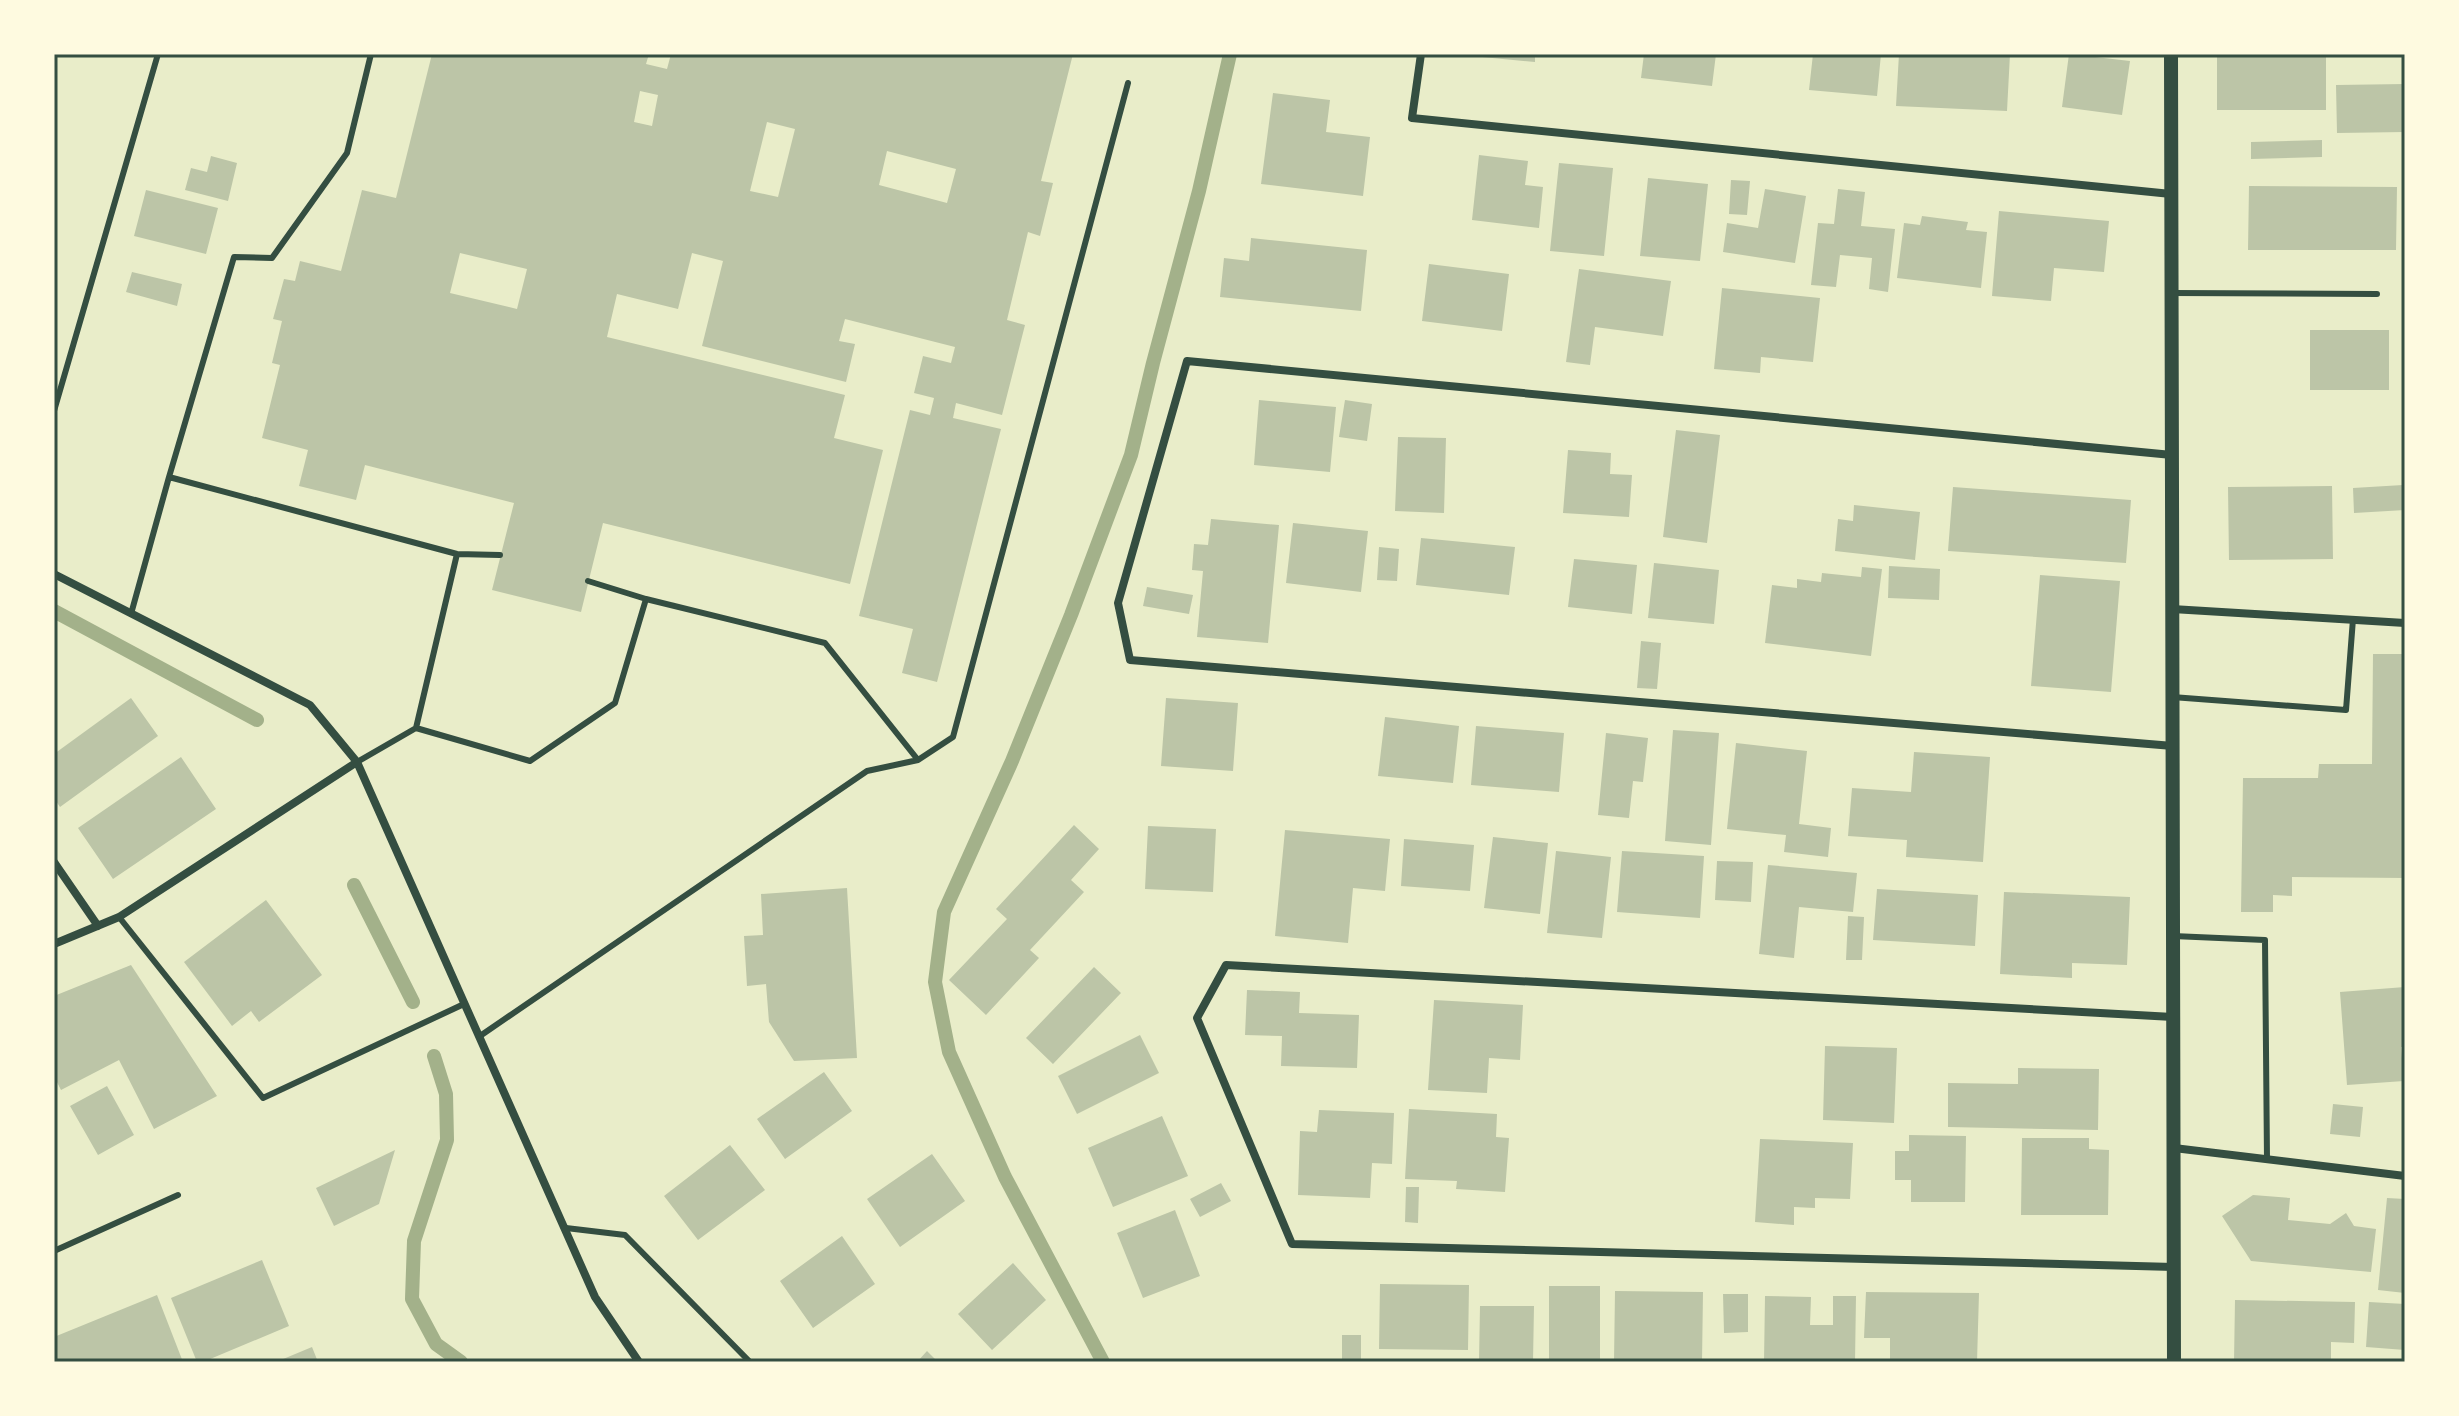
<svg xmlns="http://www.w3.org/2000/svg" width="2459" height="1416" font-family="Poppins,sans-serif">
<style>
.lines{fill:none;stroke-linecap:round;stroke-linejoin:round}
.stream{stroke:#a3b18a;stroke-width:14}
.building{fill:#bcc5a7;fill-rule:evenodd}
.service{stroke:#344e41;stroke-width:6}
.minor{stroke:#344e41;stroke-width:8}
.tertiary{stroke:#344e41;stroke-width:14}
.neatline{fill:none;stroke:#344e41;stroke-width:3}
</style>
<rect width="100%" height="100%" fill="#e9edc9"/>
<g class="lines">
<path class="stream" d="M54,611L257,720
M354,885L413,1002
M434,1056L446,1094L447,1140L414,1241L412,1299L436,1344L461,1362
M1103,1362L1005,1177L949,1052L935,982L944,912L1012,761L1071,615L1131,455L1153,363L1199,191L1230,54"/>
</g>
<path class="building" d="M432,54H649L646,64L667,69L671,54H1073L1041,181L1053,183L1040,236L1028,232L1007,320L1025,325L1002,415L956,403L953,418L1001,429L937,682L902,673L913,629L859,616L910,410L930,415L934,398L914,393L923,356L951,363L955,347L845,319L839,341L855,344L846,382L702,346L723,261L692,253L678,309L617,294L607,337L845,395L834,438L883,450L850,584L603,523L581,612L492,590L514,503L365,465L356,500L299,486L308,450L262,438L280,365L272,363L282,321L273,319L284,279L295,281L300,261L341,271L362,190L396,198ZM640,91L658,95L652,126L634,122ZM767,122L795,129L778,197L750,191ZM887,151L956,169L947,203L879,185ZM460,253L527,269L517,309L450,293Z
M1472,54H1535V62L1472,56Z
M1644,54H1716L1712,86L1641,78Z
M1813,54H1881L1877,96L1809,90Z
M1899,54H2010L2007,111L1896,106Z
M2069,54L2130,61L2122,115L2062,107Z
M2217,54L2326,56V110H2217Z
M2405,84V132L2337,133L2336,85Z
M1273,93L1330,100L1326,132L1370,137L1363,196L1261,184Z
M2322,140V157L2251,159V142Z
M1479,155L1528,161L1525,185L1543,187L1539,228L1472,220Z
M211,156L237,163L228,201L185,190L191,168L207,172Z
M1559,163L1613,168L1604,256L1550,251Z
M1648,178L1708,184L1700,261L1640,256Z
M1731,180L1750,181L1747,215L1729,214Z
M2249,186L2397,187L2396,250H2248Z
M1765,189L1806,196L1795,263L1723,252L1727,223L1758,228Z
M1838,189L1865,192L1861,226L1895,229L1888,292L1869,289L1872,258L1840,255L1836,287L1811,285L1818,223L1834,224Z
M146,190L218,208L206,254L134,236Z
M1999,211L2109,221L2104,272L2054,268L2051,301L1992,296Z
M1922,216L1968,222L1966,230L1987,232L1981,288L1897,278L1904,223L1920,225Z
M1251,238L1367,250L1361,311L1220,297L1224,258L1249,261Z
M1429,264L1509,274L1502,331L1422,321Z
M1579,269L1671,281L1663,336L1595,327L1590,365L1566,362Z
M132,272L182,284L177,306L126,292Z
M1722,288L1820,298L1813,362L1761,357L1760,373L1714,369Z
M2310,330H2389V390H2310Z
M1259,400L1336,407L1330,472L1254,465Z
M1345,400L1372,404L1367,441L1339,437Z
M1676,430L1720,435L1707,543L1663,537Z
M1398,437L1446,438L1444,513L1395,511Z
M1568,450L1611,453L1610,474L1632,475L1629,517L1563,513Z
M2403,485L2405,510L2354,513L2353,488Z
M2332,486L2333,559L2229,560L2228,487Z
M1953,487L2131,500L2126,563L1948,551Z
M1854,505L1920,512L1915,560L1835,551L1838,519L1853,521Z
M1211,519L1279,525L1268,643L1197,637L1203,571L1192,570L1194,544L1208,545Z
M1293,523L1368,531L1361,592L1286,583Z
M1421,538L1515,547L1509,595L1416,585Z
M1379,547L1399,549L1397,581L1377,580Z
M1574,559L1637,565L1632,614L1568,607Z
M1654,563L1719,570L1714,624L1648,618Z
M1889,566L1940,569L1939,600L1888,598Z
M1862,567L1882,569L1871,656L1765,643L1772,585L1797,588V579L1821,582L1822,573L1861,577Z
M2040,575L2120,581L2111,692L2031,686Z
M1147,587L1193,595L1189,614L1143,606Z
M1641,641L1661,643L1657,689L1637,688Z
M2373,654H2405V878L2292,877V896L2273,895V912H2241L2243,778H2318L2319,764H2372Z
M131,698L158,736L60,807L54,798V754Z
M1166,698L1238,703L1233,771L1161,766Z
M1385,717L1459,726L1453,783L1378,776Z
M1476,726L1564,733L1559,792L1471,785Z
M1673,730L1719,733L1711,845L1665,841Z
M1606,733L1648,738L1643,782L1633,781L1629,818L1598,815Z
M1736,743L1807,751L1799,824L1831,828L1828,857L1784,852L1786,835L1727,829Z
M1914,752L1990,757L1983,862L1906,857L1907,840L1848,836L1852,788L1911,792Z
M181,757L216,809L113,879L78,828Z
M1074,825L1099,849L1071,880L1084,892L1030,950L1039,958L986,1015L949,980L1007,919L996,909Z
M1148,826L1216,829L1213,892L1145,889Z
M1285,830L1390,839L1385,891L1353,888L1348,943L1275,936Z
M1493,837L1548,843L1540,914L1484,908Z
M1404,839L1474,845L1470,891L1401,886Z
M1556,851L1611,857L1602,938L1547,933Z
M1622,851L1704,856L1700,918L1617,912Z
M1717,861L1753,862L1751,902L1715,900Z
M1768,865L1857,873L1853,912L1799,907L1794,958L1759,954Z
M847,888L857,1058L794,1061L769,1022L766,984L747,986L744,936L763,935L761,894Z
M1877,889L1978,895L1975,946L1873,940Z
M2004,892L2130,897L2127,965L2072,963V978L2000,974Z
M266,900L322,975L259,1022L251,1011L232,1026L184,962Z
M1848,916L1864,917L1862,960H1846Z
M131,965L217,1096L154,1129L119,1060L61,1090L54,1076V996Z
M1094,967L1121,993L1053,1064L1026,1038Z
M2405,987V1047H2401L2404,1081L2347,1085L2340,992Z
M1247,990L1300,992L1299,1013L1359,1015L1357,1068L1281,1066L1282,1036L1245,1035Z
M1434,1000L1523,1005L1520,1060L1489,1058L1487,1093L1428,1090Z
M1140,1035L1159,1073L1077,1114L1058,1076Z
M1825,1046L1897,1048L1894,1123L1823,1120Z
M2018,1068L2099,1069L2098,1130L1948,1127V1083L2018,1084Z
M824,1072L852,1111L785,1159L757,1119Z
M107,1086L134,1135L98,1155L70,1106Z
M2333,1104L2363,1107L2360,1137L2330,1134Z
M1409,1109L1497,1114L1496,1137L1509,1138L1505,1192L1456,1189L1457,1181L1405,1179Z
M1319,1110L1394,1113L1392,1164L1372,1163L1370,1198L1298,1195L1300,1131L1317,1132Z
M1162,1116L1188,1176L1113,1207L1088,1148Z
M1909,1135L1966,1136L1965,1202H1911V1180H1895V1151H1909Z
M2022,1138H2089V1149L2109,1150L2108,1215H2021Z
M1760,1139L1853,1143L1850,1199L1815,1198V1208L1794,1207V1225L1755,1222Z
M730,1145L765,1190L698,1240L664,1196Z
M395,1150L379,1204L334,1226L316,1188Z
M932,1154L965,1201L900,1247L867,1199Z
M1221,1183L1231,1201L1200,1217L1190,1199Z
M1406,1187H1419L1418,1223L1405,1222Z
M2253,1195L2290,1198L2288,1220L2330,1224L2346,1213L2354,1226L2376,1229L2371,1272L2251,1261L2222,1216Z
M2387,1198L2405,1199V1293L2378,1290Z
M1175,1210L1200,1276L1143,1298L1117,1233Z
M842,1236L875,1284L813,1328L780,1281Z
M262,1260L289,1326L203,1362H197L171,1298Z
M1013,1263L1046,1300L992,1350L958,1314Z
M1380,1284L1469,1285L1468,1350L1379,1349Z
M1549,1286H1600V1362H1549Z
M1615,1291L1703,1292L1702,1362H1614Z
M1866,1292L1979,1293L1977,1362H1890V1338H1864Z
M1723,1294H1748V1332L1724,1333Z
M157,1295L183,1362H54V1337Z
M1765,1296L1811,1297L1810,1325H1833V1296H1856L1855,1362H1764Z
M2235,1300L2355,1302L2354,1343L2331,1342V1362H2234Z
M2369,1302L2405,1304V1350L2366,1347Z
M1480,1306H1534L1533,1362H1479Z
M1342,1335H1361V1362H1342Z
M312,1347L318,1362H276Z
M927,1351L938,1362H917Z"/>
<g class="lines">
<path class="service" d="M371,54L347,153L272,258L234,257L169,477L457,554L500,555
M2172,293L2377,294
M54,411L158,54
M646,599L825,643L918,760
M131,614L169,477
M2172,697L2346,710L2353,619
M416,728L530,761L615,703L646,599L588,581
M357,762L416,728L457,554
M119,917L263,1098L464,1004
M2173,936L2265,940L2267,1159
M480,1036L867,771L918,760L953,737L1128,83
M566,1228L625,1235L750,1362
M54,1251L178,1195"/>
<path class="minor" d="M1421,54L1412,118L2171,194
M2172,455L1187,361L1118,603L1130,660L2173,746
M54,574L310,705L357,762L595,1297L639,1362
M2172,609L2405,623
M54,862L98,926
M54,944L119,917L357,762
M2173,1017L1226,965L1197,1018L1292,1244L2174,1267
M2174,1148L2405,1176"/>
<path class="tertiary" d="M2171,54L2174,1362"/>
</g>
<rect width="2459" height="1416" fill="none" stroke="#fefae0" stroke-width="112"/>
<rect x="56" y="56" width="2347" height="1304" class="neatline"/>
</svg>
